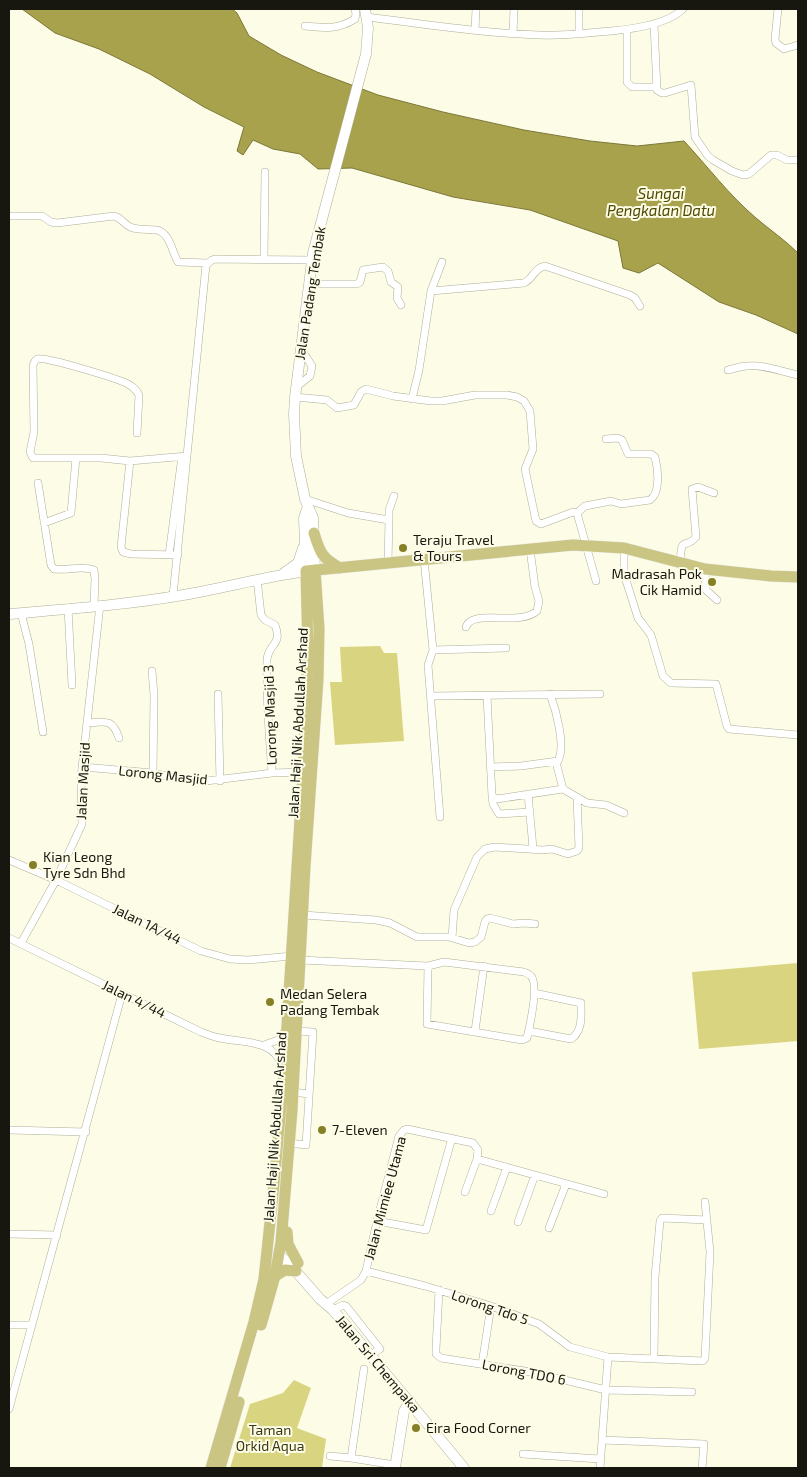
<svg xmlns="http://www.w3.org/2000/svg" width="807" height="1477" font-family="'Exo 2',sans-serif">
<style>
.green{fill:#d9d47f}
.water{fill:#a8a24c;stroke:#7c783a}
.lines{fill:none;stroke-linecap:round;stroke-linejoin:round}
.street-casing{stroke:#aeae99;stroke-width:8}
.secondary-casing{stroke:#aeae99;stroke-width:11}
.primary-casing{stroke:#ececec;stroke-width:12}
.street{stroke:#fff;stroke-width:7}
.secondary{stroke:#fff;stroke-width:10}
.primary{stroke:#cac582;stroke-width:11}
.poi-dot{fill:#857f26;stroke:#fdfce6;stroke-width:2}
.labels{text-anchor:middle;stroke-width:4;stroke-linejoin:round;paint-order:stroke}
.street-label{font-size:14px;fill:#17170f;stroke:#fdfce6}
.poi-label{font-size:14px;fill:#17170f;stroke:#fdfce6;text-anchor:start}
.park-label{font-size:14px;fill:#3b3813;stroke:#fdfce6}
.water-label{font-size:15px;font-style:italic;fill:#4e4903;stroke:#fdfce6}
</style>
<rect width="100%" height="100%" fill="#fdfce6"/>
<path class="green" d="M380,646L384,653H397L404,741L335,745L330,682H342L340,647Z
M798,963V1041L699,1049L692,972Z
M294,1380L311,1388L297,1428L326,1439L322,1468H230L250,1404L283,1393Z"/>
<path class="water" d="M22,9H232L237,13L249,36L281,55L317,72L378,95L443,112L524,130L590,141L637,146L684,141C708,167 729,195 756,218C770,230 785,240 798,253V334L756,315L719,302L658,263L639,273L623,268L618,241L530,210L453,197L352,168L318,169L300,154L273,149L253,140L243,155L237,151L244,127L204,107L150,74L99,49L55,33Z"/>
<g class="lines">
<g class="street-casing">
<path id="street" d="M778,9L775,39L776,43L784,49L798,45
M367,17C424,24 481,33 539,35C563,36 587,33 611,31C633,29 668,24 683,9
M654,24L657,90L662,93H665L691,85L695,137L708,156L713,160L732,171L743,175L749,174L771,155H777L787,160H798
M305,26C325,28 337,30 355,19L356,14L355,9
M475,30L476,9
M627,30V82L632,87H657
M513,33L514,9
M579,34V9
M9,216H42L51,222L57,223L114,216C122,218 125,226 133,228C141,230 149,229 157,230C170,233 172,252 178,262L208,263
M264,259L265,172
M309,284H357L360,282L363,270L383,267L388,271L391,282L398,287L397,298L401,305
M431,291L524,283C534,278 534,268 545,266L630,295L635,298L640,306
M728,370C734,369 741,366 747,366C764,364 782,372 798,375
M296,387L310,376L312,366L301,349
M295,397L327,400L337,408L354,405L361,392L366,389L393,396L431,401H442L475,395H507L517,397L524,401L530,411L533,449L525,469L536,521L541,524L573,512L577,513L596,581
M412,399L419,370L431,291L442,262
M137,433L139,395C136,389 133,387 128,384C119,379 44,356 37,359C34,361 34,363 33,366L34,432L30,452L33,458H101L130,461L187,456
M130,461L121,547L123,552L131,554L178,555
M38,483L51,565L54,569C67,571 82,565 94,570L95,579L94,605
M305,499L348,513L389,520L388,562
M577,513L585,506L611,501L621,504L650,500C661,492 658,469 655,457L651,454H628L622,440L617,438L606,439
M389,520V510L394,496
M44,523L71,513L76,458
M624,548V574L638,618L651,635L663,676L671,683L716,684L727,726L729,729L798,735
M169,555L182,456
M424,559L433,650L428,665L440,817
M680,562C682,533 684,551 696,537L692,489L698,487L714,493
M705,569L706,590L717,600
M257,579L261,615L265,620L275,625C283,646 268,643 267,660C266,698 269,735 272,773
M173,596L206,265L212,260L215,259L312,260
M68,608L72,685
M21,613L29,644L43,732
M466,627C472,608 519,627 537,611L539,601L535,587L530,549
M433,650L506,648
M152,671L154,695L153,773
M218,694L220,781
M431,696L600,694
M487,696L492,796L497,799L563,789
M87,723C106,722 112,718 119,738
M556,762L563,789L587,803L606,805L624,813
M83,767L153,773L180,779L206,781L272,773L303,772
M491,767L521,766L558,761C566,746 556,710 550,694
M528,794L533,848
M492,796L493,804L499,814L529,812
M9,860L56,880L201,951L230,959L248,960L292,956
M303,915L376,920L390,923L417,937H449L469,943L475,942L481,937L485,922L487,919L490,918L513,924L525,923L535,924
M9,938L201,1032C207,1034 213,1037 220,1038C242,1043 274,1039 282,1066
M452,938L454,910L477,857L485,849L494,847L543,850L552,849L568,854L577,851L579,848L577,797
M21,943L56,880L82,824L81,777L100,605
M300,960L428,966L444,962L524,972C526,973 529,974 531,976C539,985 530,1025 527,1038L522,1040L427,1024L428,966
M475,1031L484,966
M529,1031L571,1039C583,1031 581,1017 581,1003L534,993
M264,1045L278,1040L285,1031
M293,1092L309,1094
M9,1130L86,1132
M289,1143L306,1145L313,1032L296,1031
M477,1159L604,1194
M491,1211L507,1167
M377,1221L426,1230L452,1138
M518,1222L535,1175
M549,1228L566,1184
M9,1234L57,1235
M366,1271L425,1286L491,1306L539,1324L570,1347L608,1357L703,1361L705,1358L710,1252L705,1202
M439,1290L436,1349V1354L441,1358L531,1372L606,1390L692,1392
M326,1304L361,1280L366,1271L377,1221L399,1136L404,1130L407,1129L473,1143L478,1150L477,1159L465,1192
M333,1310L343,1305L346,1306L380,1349L371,1355
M9,1325H31
M654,1357L655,1277L660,1221L662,1218L707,1220
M482,1364L491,1306
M364,1369L351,1458L395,1465
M9,1409L122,994
M602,1440L704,1444L702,1468
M523,1454L600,1459
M330,1456L351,1458
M600,1468L608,1357"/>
</g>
<g class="secondary-casing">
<path id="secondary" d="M315,570L313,518L305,499L296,456L294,414L295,397L313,253L366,54L368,28L365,9
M284,573L298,563L303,548
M9,614C67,609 125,605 183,595C224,588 264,577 306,571L304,518L308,506
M279,1255L292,1267L320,1299L333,1310L464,1468
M395,1468L404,1411L410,1401"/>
</g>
<g class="primary-casing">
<path id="primary" d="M314,533C320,553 322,558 340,568
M287,1232L288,1244L298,1263
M275,1276L285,1270L296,1271
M261,1325L275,1276L281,1242L292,1110L305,866L318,679L319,629L315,570
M211,1468L254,1322L264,1279L273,1194L284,1073L303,772L308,652L306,571L573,545L624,548L705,569L771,576L798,577
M220,1468L239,1402"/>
</g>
<use href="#street" class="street"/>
<use href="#secondary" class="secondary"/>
<use href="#primary" class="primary"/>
</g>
<g class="poi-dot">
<circle cx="403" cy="548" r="5"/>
<circle cx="712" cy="582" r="5"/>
<circle cx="33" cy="865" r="5"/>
<circle cx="270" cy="1002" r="5"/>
<circle cx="322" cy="1130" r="5"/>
<circle cx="416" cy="1428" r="5"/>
</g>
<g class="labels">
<g class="street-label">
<text transform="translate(310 293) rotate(-81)" y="5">Jalan Padang Tembak</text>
<text transform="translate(270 715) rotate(-92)" y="5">Lorong Masjid 3</text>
<text transform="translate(298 723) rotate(-87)" y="5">Jalan Haji Nik Abdullah Arshad</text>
<text transform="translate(163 775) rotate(6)" y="5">Lorong Masjid</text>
<text transform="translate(83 781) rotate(-87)" y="5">Jalan Masjid</text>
<text transform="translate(147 924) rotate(26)" y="5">Jalan 1A/44</text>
<text transform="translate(134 999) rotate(26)" y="5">Jalan 4/44</text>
<text transform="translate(275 1127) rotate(-86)" y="5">Jalan Haji Nik Abdullah Arshad</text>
<text transform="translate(385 1198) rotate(-75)" y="5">Jalan Mimiee Utama</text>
<text transform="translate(490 1307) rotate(19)" y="5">Lorong Tdo 5</text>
<text transform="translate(378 1364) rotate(50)" y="5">Jalan Sri Chempaka</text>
<text transform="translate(524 1372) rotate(11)" y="5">Lorong TDO 6</text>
</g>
<g class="poi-label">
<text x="413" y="545">Teraju Travel<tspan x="413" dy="16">&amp; Tours</tspan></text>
<text x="702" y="579" text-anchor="end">Madrasah Pok<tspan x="702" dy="16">Cik Hamid</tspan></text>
<text x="43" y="862">Kian Leong<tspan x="43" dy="16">Tyre Sdn Bhd</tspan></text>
<text x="280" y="999">Medan Selera<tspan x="280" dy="16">Padang Tembak</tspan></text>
<text x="332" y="1135">7-Eleven</text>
<text x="426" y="1433">Eira Food Corner</text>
</g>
<g class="park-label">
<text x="270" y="1435">Taman<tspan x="270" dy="16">Orkid Aqua</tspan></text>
</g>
<g class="water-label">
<text x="661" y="199">Sungai<tspan x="661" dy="17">Pengkalan Datu</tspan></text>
</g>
</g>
<rect width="807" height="1477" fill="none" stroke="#17170f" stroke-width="20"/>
</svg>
